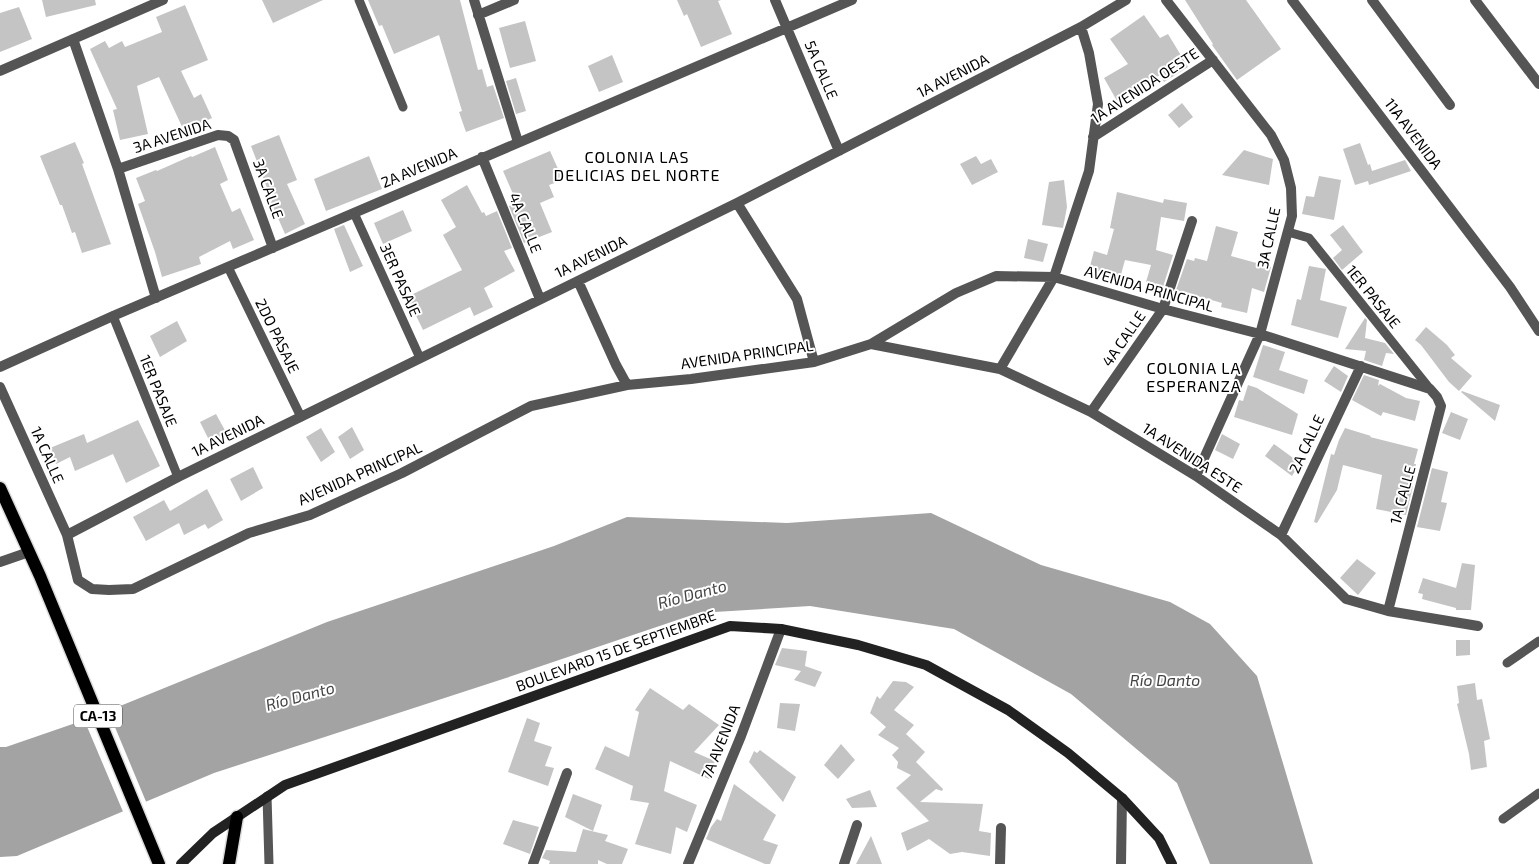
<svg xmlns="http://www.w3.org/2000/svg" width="1539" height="864" font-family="'Exo 2',sans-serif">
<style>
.water{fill:#a3a3a3}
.pier{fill:#fff}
.building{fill:#c4c4c4}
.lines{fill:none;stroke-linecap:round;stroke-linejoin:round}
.primary-casing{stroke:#dbdbdb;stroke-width:15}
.lane{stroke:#555;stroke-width:9}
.street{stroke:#555;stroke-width:10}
.secondary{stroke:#222;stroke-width:10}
.primary{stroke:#000;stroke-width:12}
.labels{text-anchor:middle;stroke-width:4;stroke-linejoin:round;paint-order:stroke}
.shield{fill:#fff;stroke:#4c4c4c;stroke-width:1}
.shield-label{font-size:14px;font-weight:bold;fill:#000}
.street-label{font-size:15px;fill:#000;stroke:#fff}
.neighbourhood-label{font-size:16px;letter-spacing:1px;fill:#000;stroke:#fff}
.water-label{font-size:16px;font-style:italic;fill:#444;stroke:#fff}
</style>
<rect width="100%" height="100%" fill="#fff"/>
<path class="water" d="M931,513L1041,565L1170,602L1210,624L1257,676L1313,864H1210L1177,783L1071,694L954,629L810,606L698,613L506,678L214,773L17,856L0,857V747H6L93,717L327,622L554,546L627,517L787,523Z"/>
<path class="pier" d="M107,708L147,804L124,814L83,717Z"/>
<path class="building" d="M42,0H95L96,5L46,17Z
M262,0H323L273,23Z
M368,0H460L478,70L482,69L487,87L493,85L504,118L466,132L459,112L462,111L439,35L394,54L382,25L379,26Z
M677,0H721L718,1L732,34L701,47L687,14L684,16Z
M1185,0H1246L1281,49L1237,80L1212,45L1213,44Z
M185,5L208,60L181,71L194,98L201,94L212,118L184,131L159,77L137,86L148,134L120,140L113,110L117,109L90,49L105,41L109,48L122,41L125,47L162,32L156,17Z
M19,7L32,39L0,52V13Z
M1144,15L1160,38L1168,34L1188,67L1164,82L1160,75L1117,101L1104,78L1128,64L1110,39Z
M525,21L536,61L510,68L499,28Z
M612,55L623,82L599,92L588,66Z
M516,78L526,111L516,114L506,81Z
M1182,103L1193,117L1179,128L1168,115Z
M279,135L297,180L287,184L305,224L285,234L271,202L272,201L251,146Z
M75,142L84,163L82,164L111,244L82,253L75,232L72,233L62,205H60L40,156Z
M1360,143L1368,165L1370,164L1372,171L1405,160L1411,171L1369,185L1368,181L1355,185L1343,149Z
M215,147L228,180L220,184L232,212L240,208L254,240L233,249L230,241L199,257L201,264L162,277L155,252L138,204L145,201L136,178L156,170L157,171L191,156L192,157Z
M1244,150L1273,159L1269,185L1222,175Z
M550,151L563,180L549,185L554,197L540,203L552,232L524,243L509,206L517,203L503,171Z
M369,156L382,189L326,211L314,179Z
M976,156L981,164L991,159L998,172L972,185L960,164Z
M1319,176L1341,180L1334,220L1302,214L1306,196L1314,197Z
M1064,180L1067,207L1063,228L1042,225L1049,182Z
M467,185L482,213L484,212L486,216L497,211L512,248L504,251L515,271L484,288L493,307L474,316L470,307L423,330L407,297L462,270L443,235L456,227L441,200Z
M1117,192L1163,203L1164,199L1187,203L1184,221L1161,217L1156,250L1173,255L1163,287L1146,282L1151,265L1125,260L1120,278L1089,270L1094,251L1107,255L1114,229L1110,228Z
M403,210L412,231L383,244L374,223Z
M344,225L363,266L350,272L334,229Z
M1343,225L1363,252L1342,270L1333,258L1342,250L1330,235Z
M1216,226L1238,232L1231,256L1271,267L1264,292L1252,288L1247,313L1221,307L1222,303L1176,290L1187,259L1194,261L1195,258L1207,261Z
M1028,239L1048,244L1043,262L1024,258Z
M1309,266L1326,269L1320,300L1347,307L1338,338L1291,325L1297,299L1301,300Z
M1365,318L1367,320L1365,338L1385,343L1394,354L1386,353L1382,366L1364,360L1366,351L1345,349Z
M177,321L187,341L160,357L150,336Z
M1426,327L1447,345L1455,355L1451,358L1472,376L1459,391L1449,382L1421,345L1415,340Z
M1263,345L1285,352L1279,370L1308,380L1304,394L1253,377Z
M1334,366L1348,376L1341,392L1324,381Z
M1364,375L1379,380L1378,386L1380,384L1406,398L1420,401L1415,421L1383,412L1381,416L1352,400Z
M1248,385L1257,388L1298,414L1292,435L1234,417L1239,400L1243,401Z
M1462,391L1500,405L1495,421L1461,392Z
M1451,412L1468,419L1460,440L1442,433Z
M216,414L227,434L211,444L200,422Z
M138,420L160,466L126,483L113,454L75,471L70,457L56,464L50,448L84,434L87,443Z
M352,427L364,450L350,459L338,437Z
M321,428L335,452L321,462L306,437Z
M1345,428L1371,436L1370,437L1418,449L1414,464H1416L1412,486H1413L1406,515L1376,509L1382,475L1343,465L1337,490L1317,523L1314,522L1331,454L1334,455L1339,440Z
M1222,434L1240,444L1233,459L1215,450Z
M1274,444L1300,463L1292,476L1265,456Z
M253,467L263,488L241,501L230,479Z
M1432,468L1448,472L1441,502L1447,503L1440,531L1417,527Z
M207,489L223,520L208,529L205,524L184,535L179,523L146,541L133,517L164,500L170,511Z
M1357,559L1376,573L1358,595L1340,578Z
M1462,563L1475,565L1471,610H1456V608L1422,599L1423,594L1418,593L1423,578L1456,588Z
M1456,640H1470V655L1456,656Z
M782,648L807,651L805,666L822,672L815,687L794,680L801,671L775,665Z
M893,681L906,682L914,687L894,710L914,725L906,734L925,752L916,762L943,789L942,791L936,789L920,802L983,804L979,831L991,833L990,856L962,852L950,854L929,839L907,851L901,833L929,821L896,788L911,775L897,768L898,762L892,755L899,748L878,735L886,727L870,713L877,696L880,699Z
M1475,683L1477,700L1482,699L1490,739L1484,741L1487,767L1471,770L1469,754L1457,704L1459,703L1457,686Z
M650,688L683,710L689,704L719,725L694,752L715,761L709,779L670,761L664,791L697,805L687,832L676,827L671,854L635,844L649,803L630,800L633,786L595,769L605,746L629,757L639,712L635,710Z
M780,703L800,704L795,731L777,728Z
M527,718L540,723L534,741L552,747L545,766L554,768L548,786L508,772Z
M841,744L855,760L838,779L824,765Z
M760,750L796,777L783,802L749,762L754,751L757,753Z
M734,784L776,815L763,840L778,845L770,864H765L706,839L711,827L717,819L721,821Z
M870,790L877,807L852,808L846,799Z
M573,794L602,805L593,831L565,817Z
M513,820L539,827L530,854L503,844Z
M583,829L608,835L605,841L628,849L622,864H607L598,860V864H549L550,861L542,858L546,850L576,852Z
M871,836L882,864H856Z"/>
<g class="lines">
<g class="primary-casing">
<path id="primary" d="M0,488L40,576L159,864
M229,864L237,817"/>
</g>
<path class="lane" d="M359,0L403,107
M354,213L420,358
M1288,232L1309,238L1430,389
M228,267L301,417
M113,316L178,477
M1507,663L1539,641
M267,796L269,864
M1503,819L1539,793"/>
<path class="street" d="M474,0L518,142
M775,0L839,151
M1166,0L1271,135L1284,160L1291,188L1292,216L1260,334L1196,476
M1292,0L1510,287L1539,331
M1372,0L1450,105
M1475,0L1539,84
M478,15L514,0
M73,39L118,169L156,298
M0,71L163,0
M1093,137L1213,60
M482,157L540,299
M118,169L218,135L228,136L234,140L273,248
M737,203L797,299L814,362
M578,281L616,365L627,385
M871,344L1000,369L1091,412L1196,476L1281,535L1346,599L1388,611L1478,626
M0,367L113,316L852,0
M1000,369L1054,277L1089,171L1098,104L1089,53L1081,27
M0,387L67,535L78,580L92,589L109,590L133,589L249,533L310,515L402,473L531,406L627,385L691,379L814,362L871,344L956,293L996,276L1054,277L1163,309L1260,334L1430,389L1437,397L1441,406L1388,611
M1091,412L1163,309L1192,221
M67,535L178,477L737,203L1081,27L1126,0
M1281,535L1361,366
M0,562L29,552
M533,864L567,773
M688,864L741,736L781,629
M844,864L857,825
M1000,864L1001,828
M1121,864L1122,798"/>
<path class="secondary" d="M181,864L213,833L285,785L730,626L781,629L858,645L926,665L1008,710L1068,753L1122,798L1159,838L1172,864"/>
<use href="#primary" class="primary"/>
</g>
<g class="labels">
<rect class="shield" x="74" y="704.5" width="48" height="23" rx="4"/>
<g class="shield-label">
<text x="98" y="721">CA-13</text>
</g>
<g class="street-label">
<text transform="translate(821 70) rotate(67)" y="5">5A CALLE</text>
<text transform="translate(953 76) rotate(-27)" y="5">1A AVENIDA</text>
<text transform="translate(1145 86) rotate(-33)" y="5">1A AVENIDA OESTE</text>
<text transform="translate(1413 134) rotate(53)" y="5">11A AVENIDA</text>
<text transform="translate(172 136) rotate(-18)" y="5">3A AVENIDA</text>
<text transform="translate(419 168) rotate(-23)" y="5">2A AVENIDA</text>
<text transform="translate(268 189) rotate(70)" y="5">3A CALLE</text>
<text transform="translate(525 223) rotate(68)" y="5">4A CALLE</text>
<text transform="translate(1269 238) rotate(-78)" y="5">3A CALLE</text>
<text transform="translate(591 257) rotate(-26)" y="5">1A AVENIDA</text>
<text transform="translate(400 280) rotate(66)" y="5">3ER PASAJE</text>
<text transform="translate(1149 289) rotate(16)" y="5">AVENIDA PRINCIPAL</text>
<text transform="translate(1373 297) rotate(51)" y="5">1ER PASAJE</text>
<text transform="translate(277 336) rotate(64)" y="5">2DO PASAJE</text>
<text transform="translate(1124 339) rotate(-55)" y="5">4A CALLE</text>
<text transform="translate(747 355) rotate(-8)" y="5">AVENIDA PRINCIPAL</text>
<text transform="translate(158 391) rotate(68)" y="5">1ER PASAJE</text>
<text transform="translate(228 436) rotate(-26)" y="5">1A AVENIDA</text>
<text transform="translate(1307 444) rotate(-65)" y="5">2A CALLE</text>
<text transform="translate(47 455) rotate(66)" y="5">1A CALLE</text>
<text transform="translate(1192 458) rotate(33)" y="5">1A AVENIDA ESTE</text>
<text transform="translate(360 474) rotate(-24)" y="5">AVENIDA PRINCIPAL</text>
<text transform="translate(1403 495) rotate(-75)" y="5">1A CALLE</text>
<text transform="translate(616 651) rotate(-20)" y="5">BOULEVARD 15 DE SEPTIEMBRE</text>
<text transform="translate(721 742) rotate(-68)" y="5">7A AVENIDA</text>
</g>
<g class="neighbourhood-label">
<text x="637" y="163">COLONIA LAS<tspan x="637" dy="18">DELICIAS DEL NORTE</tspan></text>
<text x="1194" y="374">COLONIA LA<tspan x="1194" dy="18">ESPERANZA</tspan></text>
</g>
<g class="water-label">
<text transform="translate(692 594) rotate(-15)" y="6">Río Danto</text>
<text x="1165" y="686">Río Danto</text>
<text transform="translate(300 696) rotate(-15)" y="6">Río Danto</text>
</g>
</g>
</svg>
